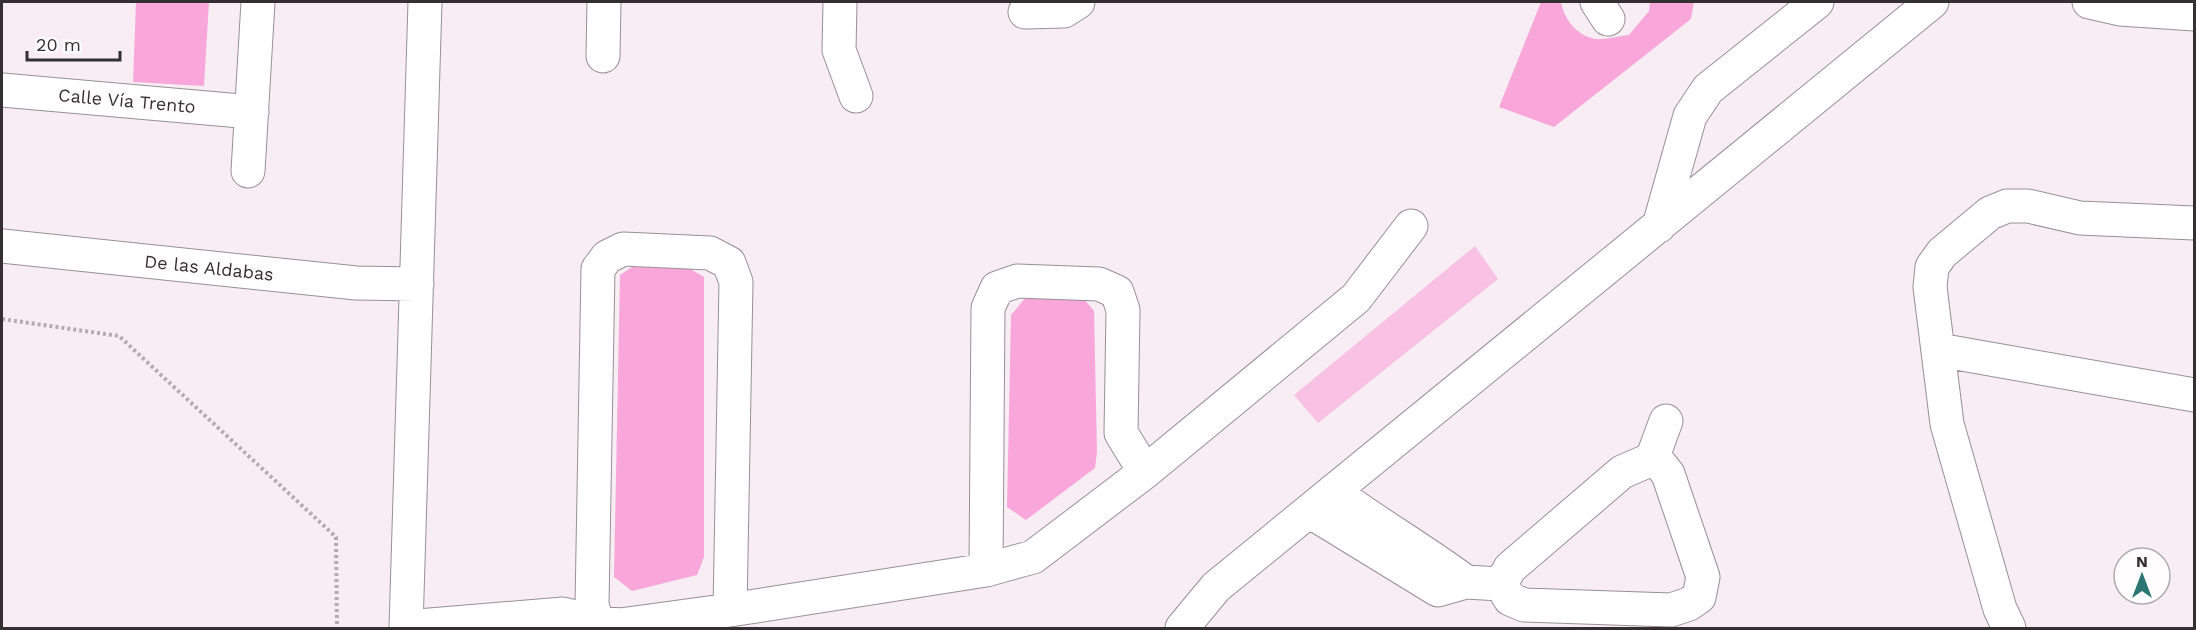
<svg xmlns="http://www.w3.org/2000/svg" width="2196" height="630" font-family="'Work Sans',sans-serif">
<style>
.green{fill:#f9a7da}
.water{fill:#f9c1e3}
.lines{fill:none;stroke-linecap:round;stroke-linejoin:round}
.minor-casing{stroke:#998f95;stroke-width:35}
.path{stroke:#b3abaf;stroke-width:4;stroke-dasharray:3 3;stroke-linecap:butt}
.minor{stroke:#fff;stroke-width:33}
.labels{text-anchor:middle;stroke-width:6;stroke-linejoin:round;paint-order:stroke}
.street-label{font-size:18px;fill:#343032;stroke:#fffdfe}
</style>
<rect width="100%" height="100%" fill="#f7edf3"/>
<path class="green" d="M136,2H209L204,86L133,82Z
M1541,2H1561C1564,19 1576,35 1595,39C1605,40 1619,36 1629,35L1649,11L1650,2H1694L1691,19L1554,127L1499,107Z
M632,267L689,268L704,277V557L697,575L632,591L614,577L620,275Z
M1027,296L1084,299L1094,311L1097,452L1095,468L1026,520L1007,507L1011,315Z"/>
<path class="water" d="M1475,246L1498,279L1318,423L1294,395Z"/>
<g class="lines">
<g class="minor-casing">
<path id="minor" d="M840,2L839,50L856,96
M1597,2L1608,19
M2089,2L2120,9L2194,14
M1025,12L1064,11L1078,2
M603,56L604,2
M2,90L252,112
M248,171L258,2
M1659,226L1690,116L1708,89L1817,2
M2,246L356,283L417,284
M1939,350L2194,395
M1652,459L1660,464L1668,474L1703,577L1699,597L1689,604L1671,610L1524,605L1510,599L1501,584L1510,568L1622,472Z
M1652,459L1666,421
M1333,491C1376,523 1423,550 1466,582
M1309,511L1438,590L1466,582L1501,584
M986,570L988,308L997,288L1017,281L1099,284L1117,292L1123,310L1121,433L1145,472
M597,622L592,605L598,269L607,257L623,249L710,253L729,263L736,282L730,610
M406,627L563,614L597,622L620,625L730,610L986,570L1033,557L1145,472L1356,298L1411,226
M406,628L425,2
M1182,628L1216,587L1932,2
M2009,628L2000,609L1947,424L1930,287L1932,267L1942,253L1990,213L2007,206H2028L2080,218L2194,223"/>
</g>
<path class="path" d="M2,319L119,336L336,537L337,628"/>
<use href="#minor" class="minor"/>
</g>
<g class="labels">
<g class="street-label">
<text transform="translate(127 101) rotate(5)" y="6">Calle Vía Trento</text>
<text transform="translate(209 268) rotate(6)" y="6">De las Aldabas</text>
</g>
</g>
<rect width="2196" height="630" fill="none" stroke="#343032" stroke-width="6"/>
<g transform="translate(2142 576)"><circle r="28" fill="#fffdfe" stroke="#aeabac" stroke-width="1.5"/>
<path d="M0-4.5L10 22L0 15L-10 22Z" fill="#2b7572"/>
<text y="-9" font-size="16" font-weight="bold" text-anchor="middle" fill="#343032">N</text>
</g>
<path d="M27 51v9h93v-9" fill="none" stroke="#343032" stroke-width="3"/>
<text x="36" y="51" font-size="18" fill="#343032" stroke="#fffdfe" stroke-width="4.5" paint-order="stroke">20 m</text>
</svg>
